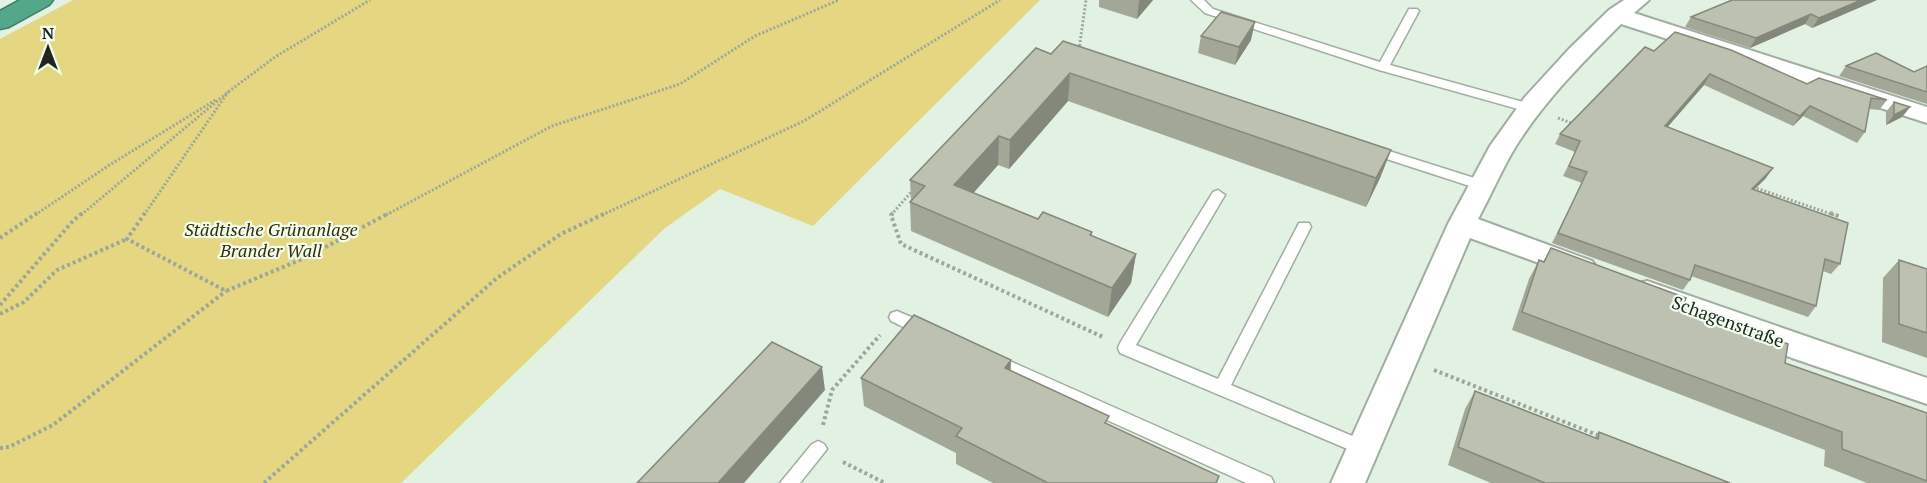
<svg xmlns="http://www.w3.org/2000/svg" width="1927" height="483" font-family="'PT Serif',serif">
<style>
.green{fill:#e5d681}
.lines{fill:none;stroke-linecap:round;stroke-linejoin:round}
.lane-casing{stroke:#9fae9f;stroke-width:3}
.street-casing{stroke:#9fae9f;stroke-width:4}
.highway-casing{stroke:#417a65;stroke-width:3}
.path-far1{stroke:#9ba79b;stroke-width:3;stroke-dasharray:2 2;stroke-linecap:butt}
.path{stroke:#9ba79b;stroke-width:4;stroke-dasharray:3 3;stroke-linecap:butt}
.lane{fill:#fff;fill-rule:evenodd}
.street{fill:#fff;fill-rule:evenodd}
.highway{fill:#54a88a;fill-rule:evenodd}
.wall{fill:#a2a796}
.shaded-wall{fill:#84887a}
.building{fill:#bcc2af;stroke:#84887a;stroke-width:1.5}
.labels{text-anchor:middle;stroke-width:4.5;stroke-linejoin:round;paint-order:stroke}
.park-label{font-size:18px;font-style:italic;fill:#342d00;stroke:#f2fff1}
.street-label{font-size:18px;fill:#1f251f;stroke:#f2fff1}
</style>
<rect width="100%" height="100%" fill="#e2f2e2"/>
<path class="green" d="M73,0H1040L813,226L720,189L665,228L401,483H0V39Z"/>
<g class="lines">
<g class="lane-casing">
<path id="lane" d="M1191,0H1204L1213,9L1380,62L1409,9H1417L1419,11L1390,65L1534,105L1536,108L1529,112L1379,70L1205,13Z
M1370,145L1487,182L1489,185L1482,190L1365,152L1363,149Z
M1218,190L1225,195L1136,345L1218,379L1297,227L1299,223H1309L1311,227L1231,385L1369,443L1372,448L1369,453L1363,456L1357,453L1120,353L1118,348L1120,343L1213,192Z
M897,311L932,326L934,330L932,334C919,338 903,326 891,321L889,317L891,313Z
M994,354L1271,477L1274,483H1246L988,366L986,361L988,356Z
M818,441L824,444L827,449L800,483H780L812,444Z"/>
</g>
<g class="street-casing">
<path id="street" d="M1624,0H1649L1634,13L1927,107V123L1621,24C1583,62 1545,100 1516,146C1502,169 1491,195 1478,219L1592,261L1597,268L1592,275L1582,279L1572,275L1470,238L1365,483H1331L1448,224L1490,146L1525,97L1569,49L1609,10Z
M1647,281L1927,378V404L1792,358L1636,300L1632,292L1636,284Z"/>
</g>
<g class="highway-casing">
<path id="highway" d="M20,0H53L49,5L9,27L0,29V11Z"/>
</g>
<path class="path-far1" d="M1079,50L1086,0
M1558,118L1574,124
M1753,187L1834,215
M35,215L111,164L217,99
M81,215L228,92L275,57L370,0
M144,215L228,92
M386,215L552,126L680,84L755,36L839,0
M602,215L804,121L1000,0
M891,215L913,190"/>
<path class="path" d="M145,213L127,239L226,291L307,257L389,213
M893,213L891,215L901,244L1103,337
M1830,213L1841,217
M0,238L37,213
M0,305L72,222L82,213
M0,314L24,302L57,270L127,239
M1434,370L1600,436
M823,425L832,390L880,335
M0,448L9,447L53,425L226,291
M843,462L885,483
M264,483L497,278L561,234L606,213"/>
<use href="#lane" class="lane"/>
<use href="#street" class="street"/>
<use href="#highway" class="highway"/>
</g>
<path class="wall" d="M1099,0H1153L1137,19L1099,7Z
M1877,0L1812,28L1805,24L1750,48L1685,27L1691,17Z
M1201,36L1251,40L1235,65L1198,53Z
M1654,51L1887,100L1879,110L1869,109L1865,132L1857,143L1803,116L1793,126L1704,85L1667,127L1766,178L1754,190L1840,264L1831,274L1823,271L1816,306L1808,317L1691,276L1690,280L1683,290L1552,243L1582,183L1563,176L1575,152L1555,144L1560,134Z
M1051,54L1391,150L1380,178L1366,207L1068,101L1009,169L998,165L973,193L1038,219L1092,232V236L1136,254L1131,283L1108,317L911,231L910,202L911,201L910,180Z
M1846,66L1914,72L1927,66V104L1839,76Z
M1894,102L1910,107L1902,117L1886,125V112Z
M1551,248L1683,306L1785,363L1927,413V483H1867L1824,466L1825,450L1512,330L1529,279L1539,260L1543,262Z
M1899,260L1927,269V358L1882,342L1883,278Z
M1011,370L1108,424L1219,476L1217,483H993L956,464V453L864,406L861,378Z
M1475,391L1595,438L1599,432L1730,483H1491L1448,465L1465,409Z"/>
<path class="shaded-wall" d="M1140,0H1153L1137,19L1139,1Z
M1861,0H1877L1812,28L1819,18Z
M1811,14L1805,24L1750,48L1756,38Z
M1255,22L1251,40L1235,65L1239,47Z
M1070,73L1068,101L1009,169L1010,140Z
M1710,74L1704,85L1659,137L1665,126Z
M1810,106L1803,116L1793,126L1800,116Z
M1910,107L1902,117L1886,125L1894,115Z
M999,136L998,165L955,214L954,185Z
M1391,150L1380,178L1366,207L1376,178Z
M1773,168L1766,178L1744,199L1752,189Z
M1136,254L1131,283L1108,317L1112,288Z
M1011,360L1010,388L1005,368Z
M822,367L825,390L744,483H718Z"/>
<path class="building" d="M1732,0H1861L1819,18L1811,14L1756,38L1691,17Z
M1221,12L1255,22L1239,47L1201,36Z
M1675,32L1731,50L1807,84L1819,78L1887,100L1871,98L1865,132L1810,106L1800,116L1710,74L1665,126L1773,168L1752,189L1848,223L1840,264L1825,259L1816,306L1695,265L1690,280L1558,233L1587,172L1569,166L1580,141L1560,134L1645,47L1654,51Z
M1063,41L1391,150L1376,178L1070,73L1010,140L999,136L954,185L1038,219L1043,212L1092,232L1090,235L1136,254L1112,288L910,202L925,186L910,180L1036,48L1051,54Z
M1876,53L1914,72L1927,66V92L1846,66Z
M1894,102L1910,107L1894,115Z
M1551,248L1686,298L1683,306L1788,344L1785,363L1927,413V481L1842,449V432L1522,312L1539,260L1544,262Z
M1899,260L1927,269V333L1899,324Z
M914,315L1011,360L1005,368L1109,416L1105,423L1219,476L1216,483H1048L956,436L962,428L861,378Z
M772,342L822,367L718,483H637Z
M1475,391L1598,439L1599,432L1730,483H1545L1458,447Z"/>
<g class="labels">
<g class="park-label">
<text x="271" y="236">Städtische Grünanlage<tspan x="271" dy="21">Brander Wall</tspan></text>
</g>
<g class="street-label">
<text transform="translate(1728 322) rotate(20)" y="6">Schagenstraße</text>
</g>
</g>
<g transform="translate(48 48)" stroke="#f2fff1" stroke-width="4.5" paint-order="stroke">
<path d="M0-4.5L10 22L0 15L-10 22Z" fill="#1f251f"/>
<text y="-9" font-size="16" font-weight="bold" text-anchor="middle" fill="#1f251f">N</text>
</g>
</svg>
